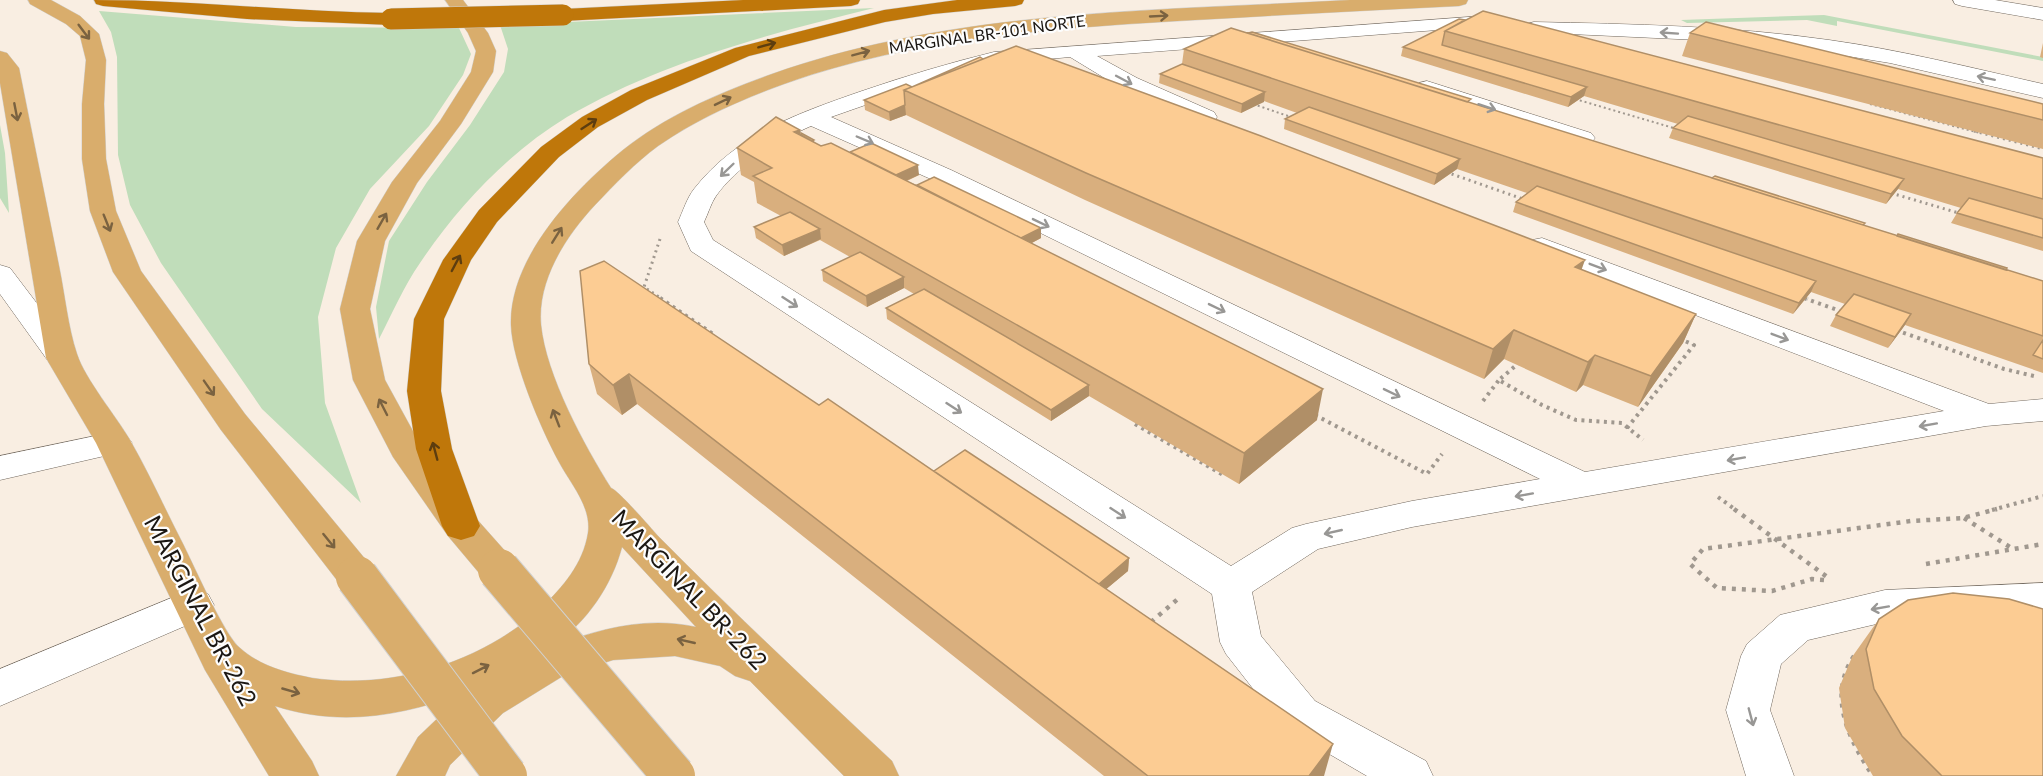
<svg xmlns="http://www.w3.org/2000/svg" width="2043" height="776" font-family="Lato,sans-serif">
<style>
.green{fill:#c0ddba}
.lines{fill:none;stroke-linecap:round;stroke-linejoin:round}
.minor-casing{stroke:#70675d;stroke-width:1}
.major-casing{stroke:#d1d1d0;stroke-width:1}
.highway-casing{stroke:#d1d1d0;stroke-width:1}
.path-far3{stroke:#a0988f;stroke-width:2;stroke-dasharray:2 3;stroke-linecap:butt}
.path-far2{stroke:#a0988f;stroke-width:3;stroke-dasharray:2 4;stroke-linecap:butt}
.path-far1{stroke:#a0988f;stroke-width:4;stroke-dasharray:3 4.5;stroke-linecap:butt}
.path{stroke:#a0988f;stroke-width:4.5;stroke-dasharray:4 6;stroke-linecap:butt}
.minor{fill:#fff;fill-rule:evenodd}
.major{fill:#d9ad6c;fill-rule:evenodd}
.highway{fill:#bf770a;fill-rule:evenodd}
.major-bridge-casing{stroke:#d1d1d0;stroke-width:44;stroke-linecap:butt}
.highway-bridge-casing{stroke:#d1d1d0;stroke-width:22;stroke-linecap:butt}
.major-bridge{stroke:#d9ad6c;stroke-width:42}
.highway-bridge{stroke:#bf770a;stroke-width:21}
.wall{fill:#d9af7e}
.shaded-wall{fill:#b08f67}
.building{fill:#fccc93;stroke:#b08f67;stroke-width:1.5}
.oneway{stroke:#7a6240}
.oneway2{stroke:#989795}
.oneway3{stroke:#5d3d0f}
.labels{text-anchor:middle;stroke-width:4.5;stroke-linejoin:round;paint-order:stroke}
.far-street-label{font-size:16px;fill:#1b1713;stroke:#fdfdfd}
.near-street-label{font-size:24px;fill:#1b1713;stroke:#fdfdfd}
</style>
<rect width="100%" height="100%" fill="#f9eee2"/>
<path class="green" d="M874,8C769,34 661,62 567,117C508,153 458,206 420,263C404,286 392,314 379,339L376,307L389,241L427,182L470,125L504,72L508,49L500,25Z
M99,11L296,27L459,28L471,54L463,75L429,126L370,189L336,248L318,317L325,403L361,503L262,409L161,263L130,205L118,155L117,57L111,32Z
M1824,15L2043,57V61L1837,21V26L1807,20L1687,23L1681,20Z
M0,125L5,153L9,213L0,198Z"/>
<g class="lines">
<g class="minor-casing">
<path id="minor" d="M1953,0H1995L2043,8V20L1962,6L1955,4Z
M1496,15L1503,17L1506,21L1503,25L1097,56L1137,78L1214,112L1217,117L1214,122L1206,124L1121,88L1070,57L994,64L951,75L831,117L951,170L1585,472L1944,411L1532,252L1528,246L1532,240L1542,238L1989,404L2043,399V421L1986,426L1412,527L1318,549L1252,592L1261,636L1315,701L1426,761L1433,776H1367L1283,727L1226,654L1220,642L1212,594L691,251L678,222C683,211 687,198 694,189C737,134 799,113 862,91C906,76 949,63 994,52ZM811,126L933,180L1540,479L1412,501L1306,524L1292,528L1231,566L713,240L704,222C708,214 711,203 716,196C736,167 779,140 811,126Z
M1534,22C1632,24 1732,26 1829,40C1901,50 1972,68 2043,84V98L1890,63L1798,48L1699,40L1527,32L1524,28L1527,24Z
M1427,81L1591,133L1595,138L1591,143L1583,145L1575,143L1419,93L1416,88L1419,83Z
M0,265L10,268L73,351L78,358L73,365L62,368L51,365L0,294Z
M114,432L126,435L132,443L126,451L0,480V456Z
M2043,583V615L1885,622L1808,640L1781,664L1770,710L1794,776H1746L1726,710L1741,656L1747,644L1780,615L1885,590Z
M193,589L208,594L214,605L208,616L0,706V669Z"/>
</g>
<g class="major-casing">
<path id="major" d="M28,0H51L80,16L99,34L106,60L104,104L106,159L116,211L141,271L245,414L371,566L377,577L371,588L357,592L343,588L221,430L113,272L90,211L82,159V104L86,60L80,36L66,24L30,4Z
M445,0H463L488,33L496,51L493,72L461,124L417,183L385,241L370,309L385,380L420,444L474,516L513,560L519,570L513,580L499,585L485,580L448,536L393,457L353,380L340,309L357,241L392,182L440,121L471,72L476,51L468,33Z
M1350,0H1468L1466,4L1459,6C1371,10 1283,15 1195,20C1056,28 916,37 784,84C740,100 697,119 658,146C635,163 615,184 595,205C566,236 537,280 541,325C546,375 584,445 611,488C618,490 650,527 658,536C734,613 813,687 892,761L899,776H844L750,681L735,676L720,666L675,656L613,660L563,676L503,713L450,765L445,776H396L418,737L464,693C402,716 340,727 275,706L312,761L319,776H269L205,670L96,443L46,358L0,83V51L7,53L19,68C32,134 46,200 59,266C65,295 68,327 77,354C85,379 116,416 130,440C149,473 164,507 181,540C193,563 224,635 240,648C260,666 286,673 312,678C392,690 481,663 541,608C563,587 583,564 588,533C592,507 570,483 559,462C541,429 512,361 511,325C509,258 574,190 623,150C667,115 719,93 772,74C956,9 1157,11 1350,0ZM622,547L696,627C645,616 602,629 554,645C587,622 612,585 622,547Z"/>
</g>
<g class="highway-casing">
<path id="highway" d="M94,0C193,0 292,12 391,13L398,15L401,19L398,23L391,25L247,19L103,6L96,4Z
M743,0H860L858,4L851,6L563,21L556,19L553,15L556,11L563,9Z
M957,0H1024L1022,4L1015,6L933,14L885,22L749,56L647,100L598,127L559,157L497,222L471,260L444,319L441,391L452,449L480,526L474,536L461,540L448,536L442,526L416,449L407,391L414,319L443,260L479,210L541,147L582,117L631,90L735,48L884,10Z"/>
</g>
<path class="path-far3" d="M1575,99L1677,129
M1253,104L1294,118
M1870,104L1980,133"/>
<path class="path-far2" d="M1974,131L2043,149
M1446,172L1523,199
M1891,193L1962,214
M660,239L644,287L662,299
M1802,297L1808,299"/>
<path class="path-far1" d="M660,298L713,334
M1804,298L1843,312
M1896,330L2004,369L2034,376
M1520,362L1499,380L1542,405L1576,420L1622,423L1643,440
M1483,401L1499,380
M1315,415L1427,474L1442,454
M1135,424L1223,475L1227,472
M1627,428L1694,345L1680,339
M1718,497L1736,510
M1992,510L2043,496"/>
<path class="path" d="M1734,509L1830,579
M1964,518L2013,549
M1926,564L2043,544
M1824,580L1812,579L1772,591L1717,588L1690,564L1703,549L1911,521L1963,518L1997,509
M1151,622L1179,598
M1854,656C1827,696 1849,740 1873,776"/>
<use href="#minor" class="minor"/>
<use href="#major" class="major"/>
<use href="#highway" class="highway"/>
<g class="major-bridge-casing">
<path id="major-bridge" d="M499,570L674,776
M357,577L506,776"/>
</g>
<g class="highway-bridge-casing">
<path id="highway-bridge" d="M391,19L563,15"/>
</g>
<use href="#major-bridge" class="major-bridge"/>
<use href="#highway-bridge" class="highway-bridge"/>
</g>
<path class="wall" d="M1459,19L2043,158V251L1951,223L1957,213L1961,208L1898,189L1886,204L1669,138L1673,128L1678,124L1584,96L1568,107L1401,56L1403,47Z
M1690,33L2043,120V149L1682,56Z
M2043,43V58L2040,57Z
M1184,49L1471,103L2043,281V373L1905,325L1888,348L1830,326L1836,315L1845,304L1811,292L1793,314L1513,212L1516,202L1527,193L1457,169L1434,185L1284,129L1285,119L1297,113L1264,101L1241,113L1159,83L1160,74L1182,64Z
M912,87L1582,270L1696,314L1683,343L1638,407L1583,385L1576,392L1504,359L1484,379L1085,200L906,115L890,121L865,110L864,100Z
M814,142L821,146L850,152L919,175L907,181L917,185L1041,228V238L1032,243L1317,420L1239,484L1089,396L1051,421L887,319L886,308L914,294L904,288L867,307L823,281L822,270L850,257L820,240L784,256L756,238L754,227L781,216L757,203L754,182L741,175L737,148Z
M589,364L819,405L934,471L1129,558L1128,571L1106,589L1324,776H1104L637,404L622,415L597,394Z
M1879,619L2043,776H1873L1845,728L1839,688L1852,657Z"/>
<path class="shaded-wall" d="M1587,87L1584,96L1568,107L1571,97Z
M1265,92L1264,102L1241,113L1242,104Z
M905,105L906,115L890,121L889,112Z
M800,130L802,145L814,140L815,150L807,153L796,148L794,132Z
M1460,159L1457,169L1434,185L1437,174Z
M918,165L919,175L881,192L880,182Z
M1904,179L1898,189L1886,204L1891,194Z
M1041,228V238L1005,257V247Z
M820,229L821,239L784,256L782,245Z
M1585,260L1575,288V267Z
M904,277V288L867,307L866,296Z
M1816,281L1811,292L1793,314L1799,303Z
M1696,314L1683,343L1638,407L1651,376Z
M1911,314L1905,325L1888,348L1895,337Z
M1514,330L1504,359L1484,379L1493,349Z
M1595,355L1583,385L1576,392L1588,362Z
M629,374L637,404L622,415L613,385Z
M1089,385V396L1051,421V410Z
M1323,389L1317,420L1239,484L1244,453Z
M1129,558L1128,571L1086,606V594Z
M1333,744L1324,776H1309Z"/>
<path class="building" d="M1483,11L2043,158V199L1445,31Z
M1459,19L1465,20L1445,31L1442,45L1587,87L1571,97L1403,47Z
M1706,22L2043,104V120L1690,33Z
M1231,28L2043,281V336L1184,49Z
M1252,32L1471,99L1467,102L1248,33Z
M1016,46L1261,136L1585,260L1575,267L1696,314L1651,376L1595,355L1588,362L1514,330L1493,349L1086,173L904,90Z
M980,57L983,59L904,90L905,105L889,112L864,100L906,84L912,87Z
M1182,64L1265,92L1242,104L1160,74Z
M1309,107L1460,159L1437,174L1285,119Z
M1688,116L1904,179L1891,194L1673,128Z
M776,117L800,130L794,132L821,146L831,143L1323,389L1244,453L753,176L772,168L737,148Z
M801,133L814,140L812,141L801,135Z
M871,143L918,165L896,175L850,152Z
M1715,176L1865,223L1863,225L1712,178Z
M934,177L1041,228L1021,238L917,185Z
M1537,186L1816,281L1799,303L1516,202Z
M1969,198L2043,219V238L1957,213Z
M790,212L820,229L782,245L754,227Z
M1898,234L2007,268L2006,270L1897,236Z
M860,252L904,277L866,296L822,270Z
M604,261L819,405L828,399L1333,744L1309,776H1148L629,374L613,385L589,364L580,271Z
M924,289L1089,385L1051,410L886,308Z
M1854,294L1911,314L1895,337L1836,315Z
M2043,340V359L2033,355Z
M965,450L1129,558L1099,584L934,471Z
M1953,593L2009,599L2043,609V776H1942L1902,736L1874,689L1866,649L1879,619L1908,600Z"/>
<defs><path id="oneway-shaft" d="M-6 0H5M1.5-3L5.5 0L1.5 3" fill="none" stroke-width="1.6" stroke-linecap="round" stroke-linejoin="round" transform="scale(1.5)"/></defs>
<g class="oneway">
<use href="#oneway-shaft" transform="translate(1159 16) rotate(-3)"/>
<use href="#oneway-shaft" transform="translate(84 32) rotate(53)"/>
<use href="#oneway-shaft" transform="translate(861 53) rotate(-15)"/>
<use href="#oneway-shaft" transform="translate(723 101) rotate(-26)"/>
<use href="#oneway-shaft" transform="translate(16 112) rotate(79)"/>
<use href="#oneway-shaft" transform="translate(382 221) rotate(-60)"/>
<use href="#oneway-shaft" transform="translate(107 223) rotate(68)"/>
<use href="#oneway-shaft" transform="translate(557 235) rotate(-58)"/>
<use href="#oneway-shaft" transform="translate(209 388) rotate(55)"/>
<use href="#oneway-shaft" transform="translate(383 407) rotate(-117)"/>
<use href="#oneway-shaft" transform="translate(556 418) rotate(-111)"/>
<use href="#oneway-shaft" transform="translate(329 541) rotate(51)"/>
<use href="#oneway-shaft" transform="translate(686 641) rotate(-167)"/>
<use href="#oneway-shaft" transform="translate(481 669) rotate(-27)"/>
<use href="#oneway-shaft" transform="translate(291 691) rotate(16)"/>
</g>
<g class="oneway2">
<use href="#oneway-shaft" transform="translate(1669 33) rotate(-176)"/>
<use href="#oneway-shaft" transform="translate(1986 78) rotate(-168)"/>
<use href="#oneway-shaft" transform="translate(1124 80) rotate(28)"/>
<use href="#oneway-shaft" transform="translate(1487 107) rotate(18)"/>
<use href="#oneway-shaft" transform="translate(865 140) rotate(23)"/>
<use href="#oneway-shaft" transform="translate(727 170) rotate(136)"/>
<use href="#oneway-shaft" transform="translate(1041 223) rotate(26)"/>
<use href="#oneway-shaft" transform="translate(1598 267) rotate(21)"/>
<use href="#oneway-shaft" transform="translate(790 302) rotate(33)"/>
<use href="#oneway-shaft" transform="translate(1217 308) rotate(26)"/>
<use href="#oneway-shaft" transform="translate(1780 337) rotate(21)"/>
<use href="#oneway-shaft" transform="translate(1392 393) rotate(26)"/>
<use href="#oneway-shaft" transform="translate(954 408) rotate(33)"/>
<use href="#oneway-shaft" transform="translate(1928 425) rotate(170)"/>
<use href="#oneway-shaft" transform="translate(1736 459) rotate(170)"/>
<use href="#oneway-shaft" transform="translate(1524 495) rotate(170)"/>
<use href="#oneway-shaft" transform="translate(1118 513) rotate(33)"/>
<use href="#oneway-shaft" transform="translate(1333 532) rotate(167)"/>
<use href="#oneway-shaft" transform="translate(1880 608) rotate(170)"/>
<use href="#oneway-shaft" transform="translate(1751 717) rotate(75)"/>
</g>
<g class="oneway3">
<use href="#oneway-shaft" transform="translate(767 45) rotate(-15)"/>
<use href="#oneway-shaft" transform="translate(589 124) rotate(-33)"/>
<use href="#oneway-shaft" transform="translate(456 263) rotate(-62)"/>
<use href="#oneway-shaft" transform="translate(435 451) rotate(-105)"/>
</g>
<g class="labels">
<g class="far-street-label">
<text transform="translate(987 34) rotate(-8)" y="6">MARGINAL BR-101 NORTE</text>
</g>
<g class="near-street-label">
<text transform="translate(689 590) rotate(46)" y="8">MARGINAL BR-262</text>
<text transform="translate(200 611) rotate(62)" y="8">MARGINAL BR-262</text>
</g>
</g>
</svg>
